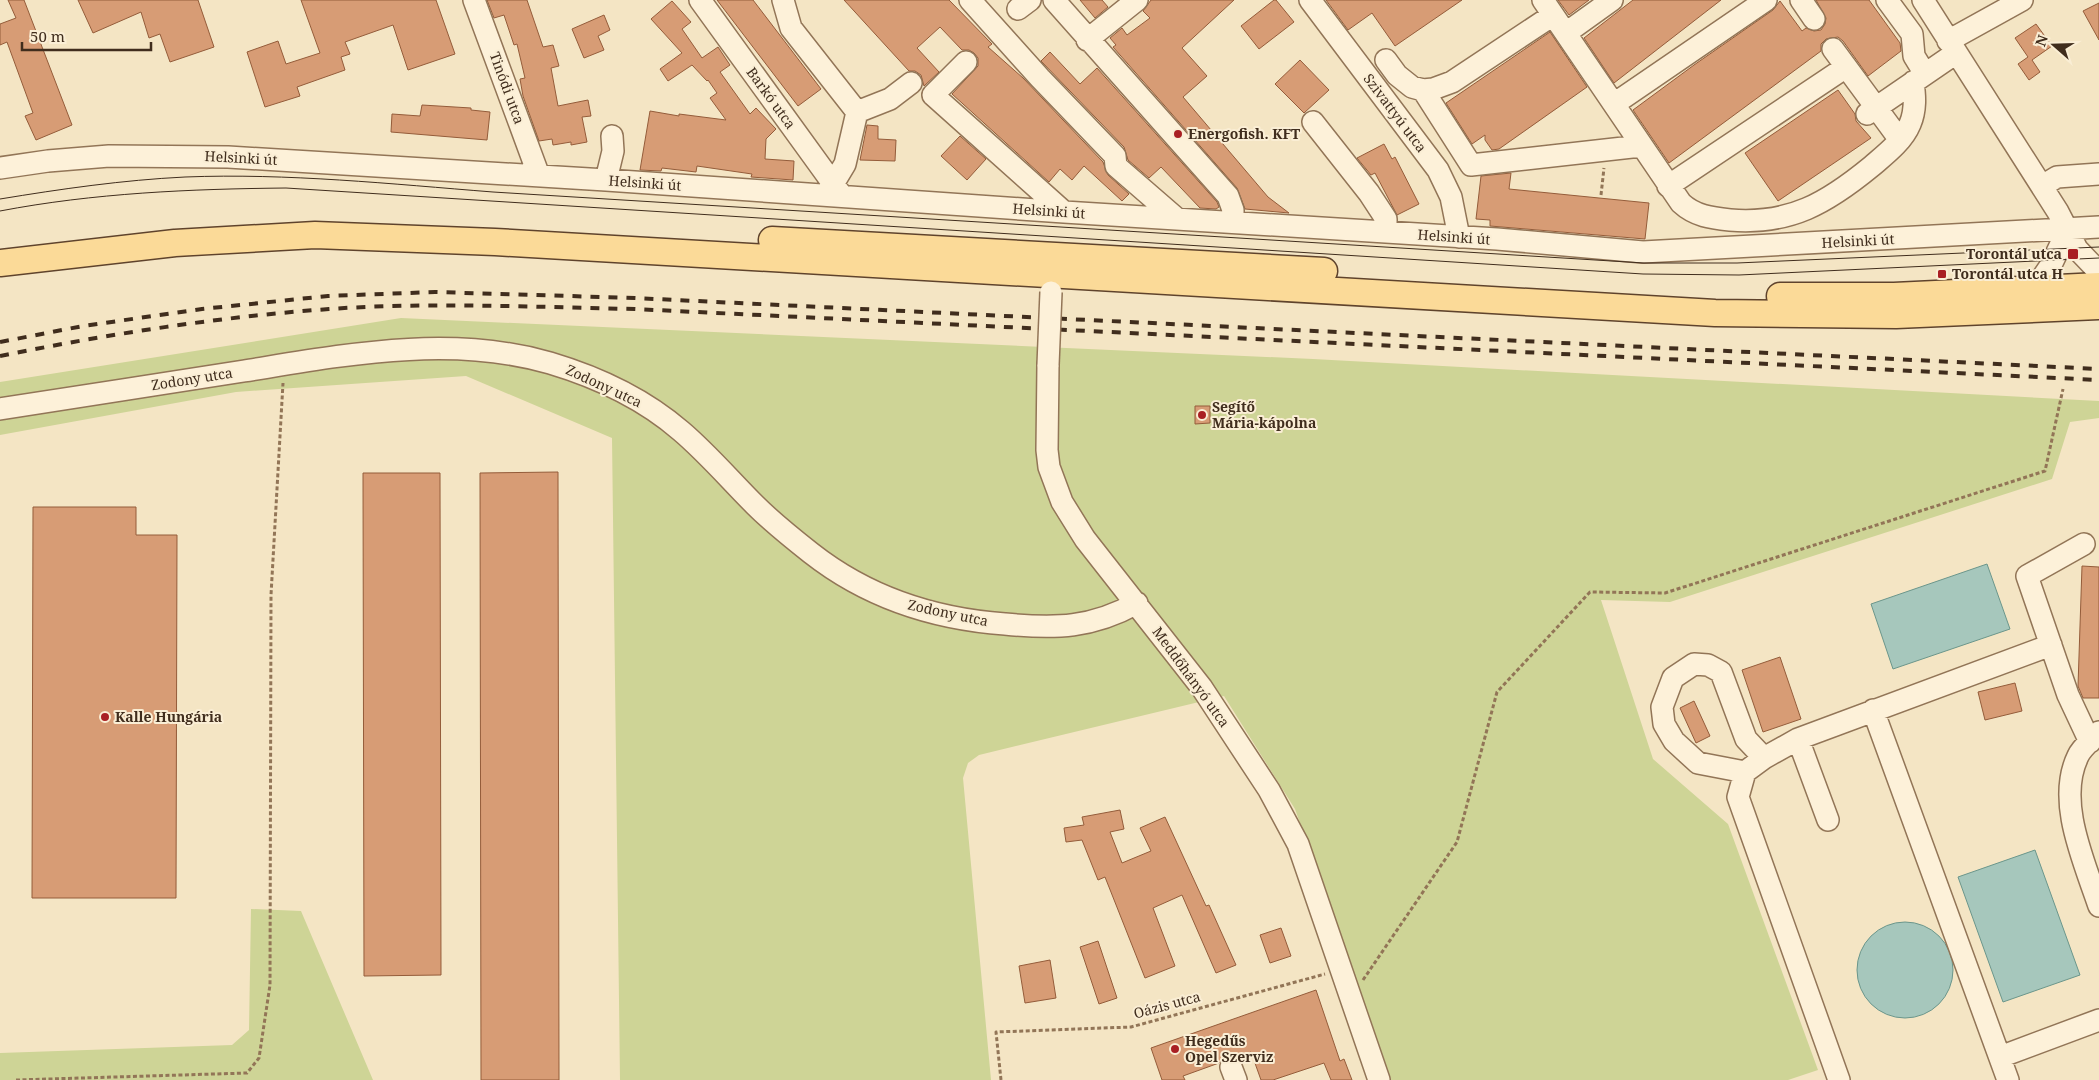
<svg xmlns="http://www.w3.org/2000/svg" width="2099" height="1080" font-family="'Noto Serif',serif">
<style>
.green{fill:#ced496}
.water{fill:#a6c7bc;stroke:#6b968b}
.building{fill:#d79c75;stroke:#945c3a}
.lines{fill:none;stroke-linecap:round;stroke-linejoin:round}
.minor-casing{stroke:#927557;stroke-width:24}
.major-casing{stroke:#5f432c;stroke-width:29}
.path{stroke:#927557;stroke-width:3;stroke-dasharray:4 2.5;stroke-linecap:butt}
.minor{stroke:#fdf1d9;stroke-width:21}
.major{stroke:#fbda98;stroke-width:26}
.tram{stroke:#402d1d;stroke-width:1}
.rail{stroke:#402d1d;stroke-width:4;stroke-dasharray:9 9;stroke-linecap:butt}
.minor-bridge-casing{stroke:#927557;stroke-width:24;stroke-linecap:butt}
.minor-bridge{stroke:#fdf1d9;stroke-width:21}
.poi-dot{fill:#a91f23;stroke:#faeed5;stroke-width:2}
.labels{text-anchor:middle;stroke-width:4;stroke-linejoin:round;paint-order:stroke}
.street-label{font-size:14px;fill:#402d1d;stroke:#faeed5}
.poi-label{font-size:14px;font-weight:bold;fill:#402d1d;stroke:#faeed5;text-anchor:start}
</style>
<rect width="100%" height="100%" fill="#f4e5c4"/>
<path class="green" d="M401,318L1313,359L2099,401V418L2070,422L2052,479L1670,602L1601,600L1653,759L1728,824L1818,1070L1788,1080H1390L1295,809L1224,696L979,755L968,763L963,778L991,1080H620L612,438L466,376L236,392L0,435V382Z
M251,909L301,911L373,1080H0V1053L232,1045L249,1030Z"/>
<path class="water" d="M1987,564L2010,629L1893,669L1871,604Z
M2035,850L2080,975L2003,1002L1958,877Z
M1857 970a48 48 0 1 1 96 0a48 48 0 1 1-96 0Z"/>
<path class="building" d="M8,0H24L72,125L36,140L25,116L33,113L7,42L0,45V24L16,18Z
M78,0H198L214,47L170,62L160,34L149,38L141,12L93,33Z
M301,0H436L455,54L408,70L393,25L345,42L350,54L341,57L345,70L297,87L300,96L265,107L247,52L278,41L286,64L320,53Z
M487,0H527L543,47L553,45L559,66L551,68L558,106L588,100L591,116L582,117L587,142L571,145V142L553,145L552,139L539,141L523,96L520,79L525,78L517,44L514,45L504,15L494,18Z
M717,0H753L821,89L798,106Z
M844,0H949L992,44L988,47L1023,78L1103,162L1108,175L1129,194L1122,201L1084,166L1072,180L1060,169L1049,182L952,94L978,66V58L974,53L969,50H962L940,27L917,48L939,72L924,86L921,75L915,71H909Z
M1080,0H1102L1108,7L1095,18Z
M1151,0H1234L1182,48L1207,76L1183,97L1268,197L1289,213L1245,209L1237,188L1113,47L1116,45L1110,38L1122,28L1127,35L1150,18L1143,11Z
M1274,0H1276L1294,22L1259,49L1241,26Z
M1326,0H1462L1395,46L1372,13L1348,30Z
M1558,0H1589L1569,15Z
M1633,0H1721L1614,83L1584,38Z
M1816,0H1869L1900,43L1901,51L1868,76L1843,41L1838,37L1826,39L1821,44V51L1669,163L1633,110L1694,65L1773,10L1780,1L1802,31L1806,28L1814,31L1821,30L1825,24L1826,18Z
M672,1L691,22L682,29L702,58L718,47L730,65L720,72L750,114L756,108L776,129L766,139L765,159L794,161L793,180L751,177L752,174L697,166L696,172L662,168L661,171L640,170L650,111L679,116V114L726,120L710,98L717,93L708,80L707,81L692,65L668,81L660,69L682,53L651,19Z
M2099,3V40L2083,11Z
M604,15L610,30L598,36L604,50L584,58L572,29Z
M2036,24L2052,46L2032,60L2040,72L2029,80L2018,64L2028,57L2015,38Z
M1550,32L1587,87L1499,149L1492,150L1485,140V135L1472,144L1446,103Z
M1050,52L1080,84L1097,68L1217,202L1219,207L1216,209L1200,208L1161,167L1149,178L1128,160L1124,147L1041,61Z
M1300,60L1329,90L1304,113L1275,84Z
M1838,90L1855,114L1856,121L1871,138L1778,201L1745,153Z
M422,105L471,108V110L490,112L487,140L391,132L392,114L420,116Z
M867,125L878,126V139L896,140L895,161L860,160Z
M960,136L986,159L967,180L941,156Z
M1384,144L1392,159L1395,157L1419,204L1397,215L1375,173L1371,175L1357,158Z
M1511,173L1509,189L1649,203L1645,239L1490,226V220L1476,219L1481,176Z
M1195,406H1210V423L1195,424Z
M558,472L559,1080H481L480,473Z
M363,473H440L441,975L364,976Z
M33,507H136V535H177L176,898H32Z
M2082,566L2099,567V698H2083L2078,686Z
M1780,657L1801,719L1763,732L1742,670Z
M2015,683L2022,711L1985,720L1978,692Z
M1694,701L1710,736L1696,743L1680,708Z
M1120,810L1124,829L1110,832L1122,863L1151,851L1140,828L1165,817L1206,906L1209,905L1236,965L1216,973L1182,895L1153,908L1175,966L1145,978L1105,877L1098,880L1082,840L1066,842L1064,828L1084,825L1082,817Z
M1281,928L1291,956L1270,963L1260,935Z
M1098,941L1117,998L1099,1004L1080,947Z
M1050,960L1056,998L1025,1003L1019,966Z
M1316,990L1340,1061L1344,1059L1352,1080H1331L1324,1063L1273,1080H1261L1251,1052L1238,1057L1232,1055L1226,1056L1219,1063L1183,1076L1185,1080H1162L1151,1048Z"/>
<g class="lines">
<g class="minor-casing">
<path id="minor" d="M474,0L539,176
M700,0L842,196
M783,0L791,28L857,112L890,99L911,83
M970,0L1040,78L1115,156L1116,166L1176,218
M1054,0L1228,196L1233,210V222
M1310,0L1438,170L1451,197L1459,237
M1543,0L1681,203C1695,216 1711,218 1730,220C1790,225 1827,203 1872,166C1886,154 1903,141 1910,124C1916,110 1915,96 1913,82
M1801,0L1814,19
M1887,0L1912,34L1914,56L1925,74
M1923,0L2058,212L2077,249L2099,272
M1018,9L1030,0
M1566,33L1612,0
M1087,40L1137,0
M1948,41L2022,0
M1833,49L1900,140
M1386,60L1397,75L1412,87L1423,90L1433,89L1452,82L1553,15
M966,62L933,95L1064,212
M1423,90L1471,165L1641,146
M1614,104L1766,0
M1867,114L1956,53
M1313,122L1369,193L1386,219V232
M0,168L48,161L109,156L228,157L606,180L1064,212L1497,239L1643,252L2099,227
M606,180L613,151L612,136
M833,184L845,164L857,112
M1668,186L1846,67
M2042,186L2057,177L2099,174
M2034,290L2051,265L2068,229
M1048,365L1047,450L1049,467L1062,502L1085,539L1202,688L1269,790L1298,844L1379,1080
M0,409C81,397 163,383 244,371C344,355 450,334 550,363C597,377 644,399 681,431C707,453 730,480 755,505C772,522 792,538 811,553C867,597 935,619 1005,624C1056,629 1092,628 1137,603
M2084,544L2027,576L2068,695L2090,742
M1873,710L2008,1080
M2099,732C2093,739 2082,747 2078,756C2056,801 2084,861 2099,906
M1798,739L1828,820
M1745,772L1698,763L1674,741L1664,724L1662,707L1673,678L1694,664L1708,665L1721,672L1746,739L1764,758
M2000,1057L2099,1020
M1231,1067L1236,1080
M1839,1080L1738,797L1745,772L1764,758L1798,739L2051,645"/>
</g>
<g class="major-casing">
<path id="major" d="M772,240L1324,271
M0,263L175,243L315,235L495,242L1715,313L1896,315L2099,306
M1780,296H1894L2099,286"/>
</g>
<path class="path" d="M1601,195L1604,168
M1363,980L1457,842L1497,692L1590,592L1665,593L2045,471L2063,389
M16,1080L247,1073L259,1058L270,985L271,595L283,383
M1001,1080L996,1032L1131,1027L1325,974"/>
<use href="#minor" class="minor"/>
<use href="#major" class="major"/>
<path class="tram" d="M0,199C61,189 123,180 185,177C288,173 391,184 493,192L1644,263H1737L2099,247
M0,211C94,193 190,189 286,188L1643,274L1739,275L2099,258"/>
<path class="rail" d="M0,342L83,326L202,309L328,296L435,292L635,298L2099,369
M0,356C109,334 218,317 329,309C430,302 533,307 635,309L2099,380"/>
<g class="minor-bridge-casing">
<path id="minor-bridge" d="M1048,365L1051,292"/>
</g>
<use href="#minor-bridge" class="minor-bridge"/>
</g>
<g class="poi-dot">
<circle cx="1178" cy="134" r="5"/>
<rect x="2067" y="248" width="12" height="12" rx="2.5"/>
<rect x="1937" y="269" width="10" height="10" rx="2.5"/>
<circle cx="1202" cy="415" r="5"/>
<circle cx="105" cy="717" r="5"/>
<circle cx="1175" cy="1049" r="5"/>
</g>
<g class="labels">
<g class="street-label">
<text transform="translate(507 88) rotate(70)" y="5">Tinódi utca</text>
<text transform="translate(771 98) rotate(54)" y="5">Barkó utca</text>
<text transform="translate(1395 113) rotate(53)" y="5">Szivattyú utca</text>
<text transform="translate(241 158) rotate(3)" y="5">Helsinki út</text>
<text transform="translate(645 183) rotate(4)" y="5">Helsinki út</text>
<text transform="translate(1049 211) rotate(4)" y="5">Helsinki út</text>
<text transform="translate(1454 237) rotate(4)" y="5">Helsinki út</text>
<text transform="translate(1858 241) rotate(-3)" y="5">Helsinki út</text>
<text transform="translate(192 379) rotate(-9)" y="5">Zodony utca</text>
<text transform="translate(604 386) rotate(25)" y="5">Zodony utca</text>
<text transform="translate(948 613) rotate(12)" y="5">Zodony utca</text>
<text transform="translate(1191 677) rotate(54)" y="5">Meddőhányó utca</text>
<text transform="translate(1167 1005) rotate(-15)" y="5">Oázis utca</text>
</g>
<g class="poi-label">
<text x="1188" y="139">Energofish. KFT</text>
<text x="2062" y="259" text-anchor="end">Torontál utca</text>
<text x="1952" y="279">Torontál utca H</text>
<text x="1212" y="412">Segítő<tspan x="1212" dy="16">Mária-kápolna</tspan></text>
<text x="115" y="722">Kalle Hungária</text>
<text x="1185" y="1046">Hegedűs<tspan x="1185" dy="16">Opel Szerviz</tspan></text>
</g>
</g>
<g transform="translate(2054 45) rotate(290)" stroke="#faeed5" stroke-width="4" paint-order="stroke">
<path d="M0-4L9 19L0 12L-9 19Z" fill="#402d1d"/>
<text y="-8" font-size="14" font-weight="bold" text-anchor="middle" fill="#402d1d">N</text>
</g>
<path d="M22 42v8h129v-8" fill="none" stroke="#402d1d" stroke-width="2.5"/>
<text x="30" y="42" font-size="15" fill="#402d1d" stroke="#faeed5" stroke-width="4" paint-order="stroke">50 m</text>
</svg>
